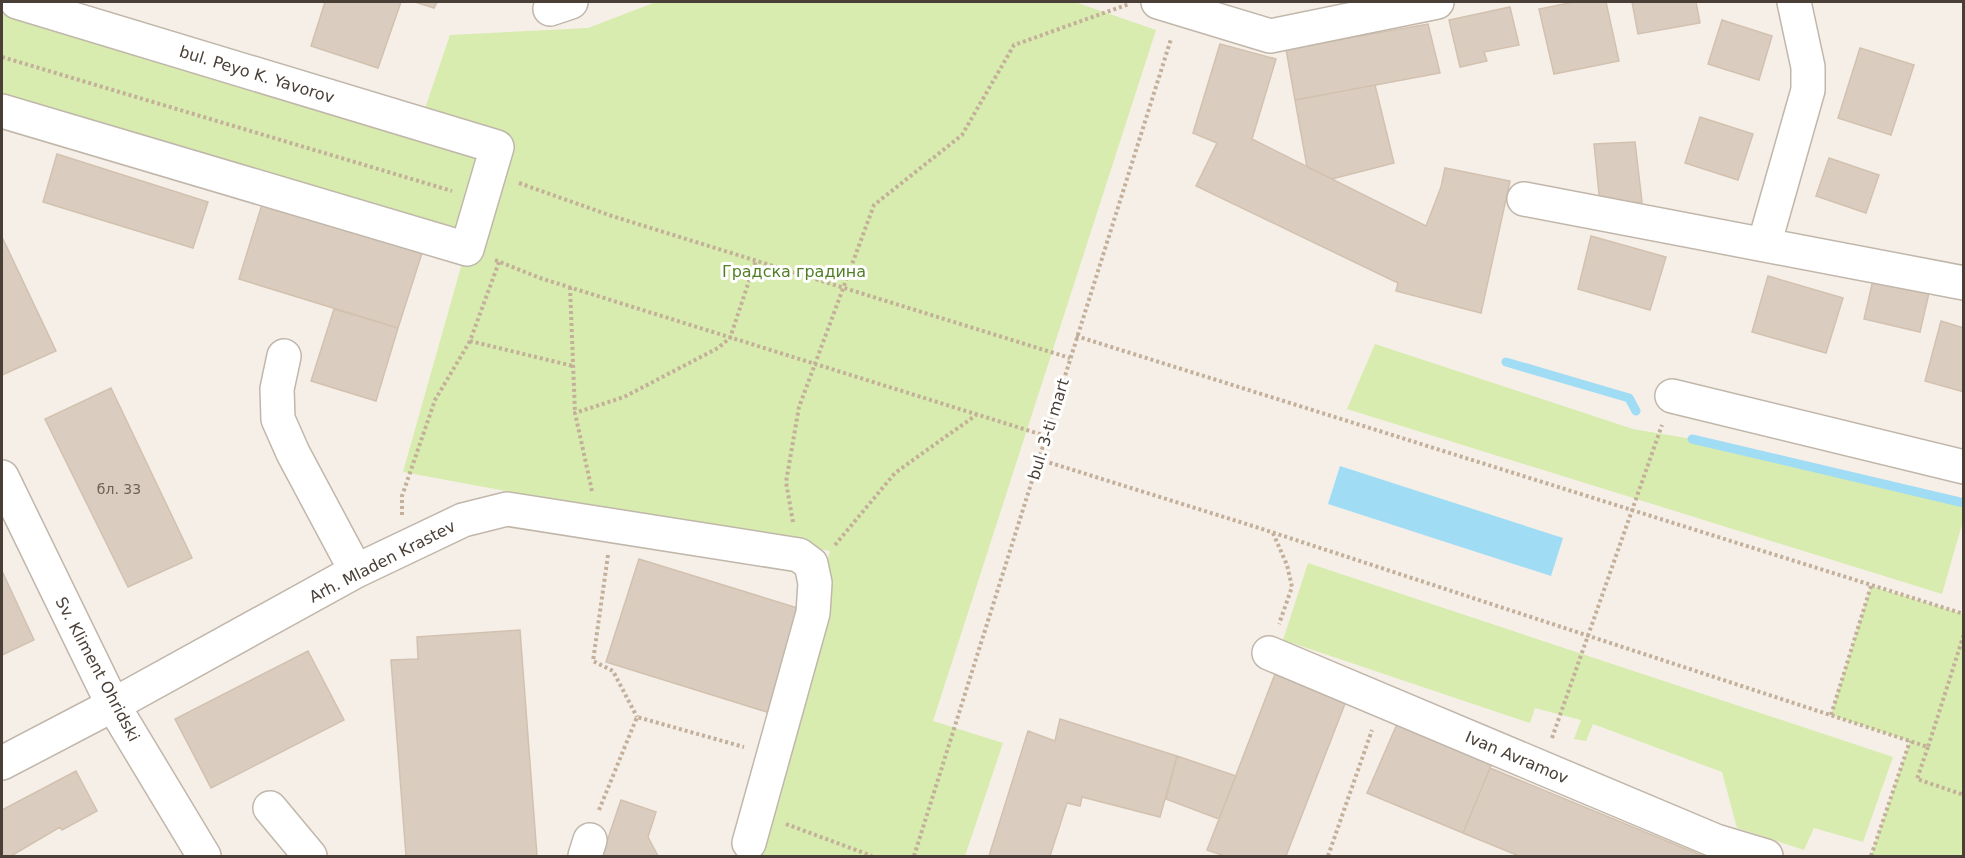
<svg xmlns="http://www.w3.org/2000/svg" width="1965" height="858" font-family="'DejaVu Sans',sans-serif">
<style>
.green{fill:#d7ecae}
.water{fill:#a1dcf5}
.lines{fill:none;stroke-linecap:round;stroke-linejoin:round}
.stream{stroke:#a1dcf5;stroke-width:9}
.building{fill:#dacdbf;stroke:#d3c1af;stroke-width:1.5}
.minor-casing{stroke:#c1b6aa;stroke-width:36}
.path{stroke:#c4b09a;stroke-width:4;stroke-dasharray:3 3;stroke-linecap:butt}
.minor{stroke:#fff;stroke-width:33}
.labels{text-anchor:middle;stroke-width:6;stroke-linejoin:round;paint-order:stroke}
.number-label{font-size:14px;fill:#6d6258}
.street-label{font-size:16px;fill:#493f36;stroke:#fff}
.park-label{font-size:16px;fill:#517f25;stroke:#fff}
</style>
<rect width="100%" height="100%" fill="#f5efe8"/>
<path class="green" d="M656,2H1075L1156,30L933,721L1003,743L965,856H745L830,551L403,472L466,249L2,102V7L420,123L450,35L588,28Z
M1375,344L1633,429L1692,439L1963,503V521L1942,594L1347,409Z
M1308,563L1893,757L1863,842L1814,828L1804,850L1737,828L1722,772L1593,724L1586,741L1574,739L1581,720L1535,708L1530,723L1283,640Z
M1871,586L1963,614V856H1871L1910,741L1831,715Z"/>
<path class="water" d="M1340,466L1563,538L1551,576L1328,504Z"/>
<g class="lines">
<path class="stream" d="M1506,362L1629,398L1636,411
M1692,439L1964,503"/>
</g>
<path class="building" d="M325,2H401L378,68L311,46Z
M415,2H437L434,8Z
M1574,2H1606L1619,61L1554,74L1539,9Z
M1632,2H1696L1700,23L1638,34Z
M1510,7L1519,45L1484,52L1487,61L1460,67L1449,20Z
M1722,20L1772,36L1759,80L1708,64Z
M1428,24L1440,73L1295,100L1286,49Z
M1220,44L1276,59L1252,139L1426,226L1441,187L1445,168L1510,181L1481,313L1396,291L1398,283L1196,186L1217,143L1193,133Z
M1860,48L1914,65L1891,135L1838,118Z
M1375,85L1394,163L1332,179L1307,167L1295,100Z
M1700,117L1753,134L1738,180L1685,163Z
M1635,142L1642,202L1600,204L1594,144Z
M57,154L208,202L193,248L43,202Z
M1829,158L1879,175L1866,213L1816,196Z
M263,201L423,250L398,328L239,279Z
M1591,236L1666,257L1650,310L1578,289Z
M2,237L56,351L2,375Z
M1768,276L1843,298L1826,353L1752,332Z
M1873,280L1929,293L1920,332L1864,319Z
M334,309L398,328L376,401L311,381Z
M1941,321L1964,328V392L1925,381Z
M111,388L192,558L128,587L45,419Z
M639,559L804,610L770,713L606,662Z
M2,571L34,640L2,655Z
M520,630L537,856H406L391,660L418,659L417,637Z
M308,651L344,720L211,788L175,719Z
M1277,669L1348,696L1286,856H1225L1207,850Z
M1401,715L1495,756L1463,833L1367,793Z
M1060,719L1177,756L1160,817L1082,797L1080,806L1067,803L1050,856H989L1028,731L1055,741Z
M1177,756L1236,776L1219,819L1166,799Z
M1490,768L1703,856H1519L1463,833Z
M76,771L97,811L62,830L60,827L11,856H2V810Z
M621,800L656,812L648,837L658,856H602Z"/>
<g class="lines">
<g class="minor-casing">
<path id="minor" d="M1158,2L1270,36L1437,2
M550,9L571,2
M2,111L467,249L497,147L17,2
M1524,199L1964,283
M1764,245L1808,90V67L1794,2
M284,356L277,389L278,419L293,453L356,571
M1672,396L1964,467
M2,477L113,705L204,856
M1269,653L1716,841L1766,856
M2,763L113,705L356,571L463,520L507,509L799,555L811,564L815,583L813,613L749,843
M270,808L310,856
M585,856L590,840"/>
</g>
<path class="path" d="M2,57L452,191
M519,183L612,216L1070,358
M495,260L540,278L1046,436
M499,262L470,341L573,366
M570,287L575,413
M1076,336L1964,614
M1038,459L1256,527L1928,747L1964,634
M592,491L575,413L624,397L718,348L730,338L756,260
M402,515V496L435,400L470,341
M793,522L786,482L799,407L874,205L962,135L1014,45L1129,4
M1273,533L1287,565L1292,587L1279,624
M835,545L895,473L976,415
M608,555L593,661L613,671L637,717
M1831,715L1871,586
M1552,738L1662,425
M1928,747L1917,779L1964,795
M599,810L637,717L744,747
M786,824L872,856
M914,856L1171,39
M1328,856L1372,730
M1871,856L1910,741"/>
<use href="#minor" class="minor"/>
</g>
<g class="labels">
<g class="number-label">
<text x="119" y="494">бл. 33</text>
</g>
<g class="street-label">
<text transform="translate(257 74) rotate(17)" y="6">bul. Peyo K. Yavorov</text>
<text transform="translate(1048 429) rotate(-73)" y="6">bul. 3-ti mart</text>
<text transform="translate(382 561) rotate(-27)" y="6">Arh. Mladen Krastev</text>
<text transform="translate(98 669) rotate(62)" y="6">Sv. Kliment Ohridski</text>
<text transform="translate(1517 757) rotate(23)" y="6">Ivan Avramov</text>
</g>
<g class="park-label">
<text x="794" y="277">Градска градина</text>
</g>
</g>
<rect width="1965" height="858" fill="none" stroke="#493f36" stroke-width="6"/>
</svg>
